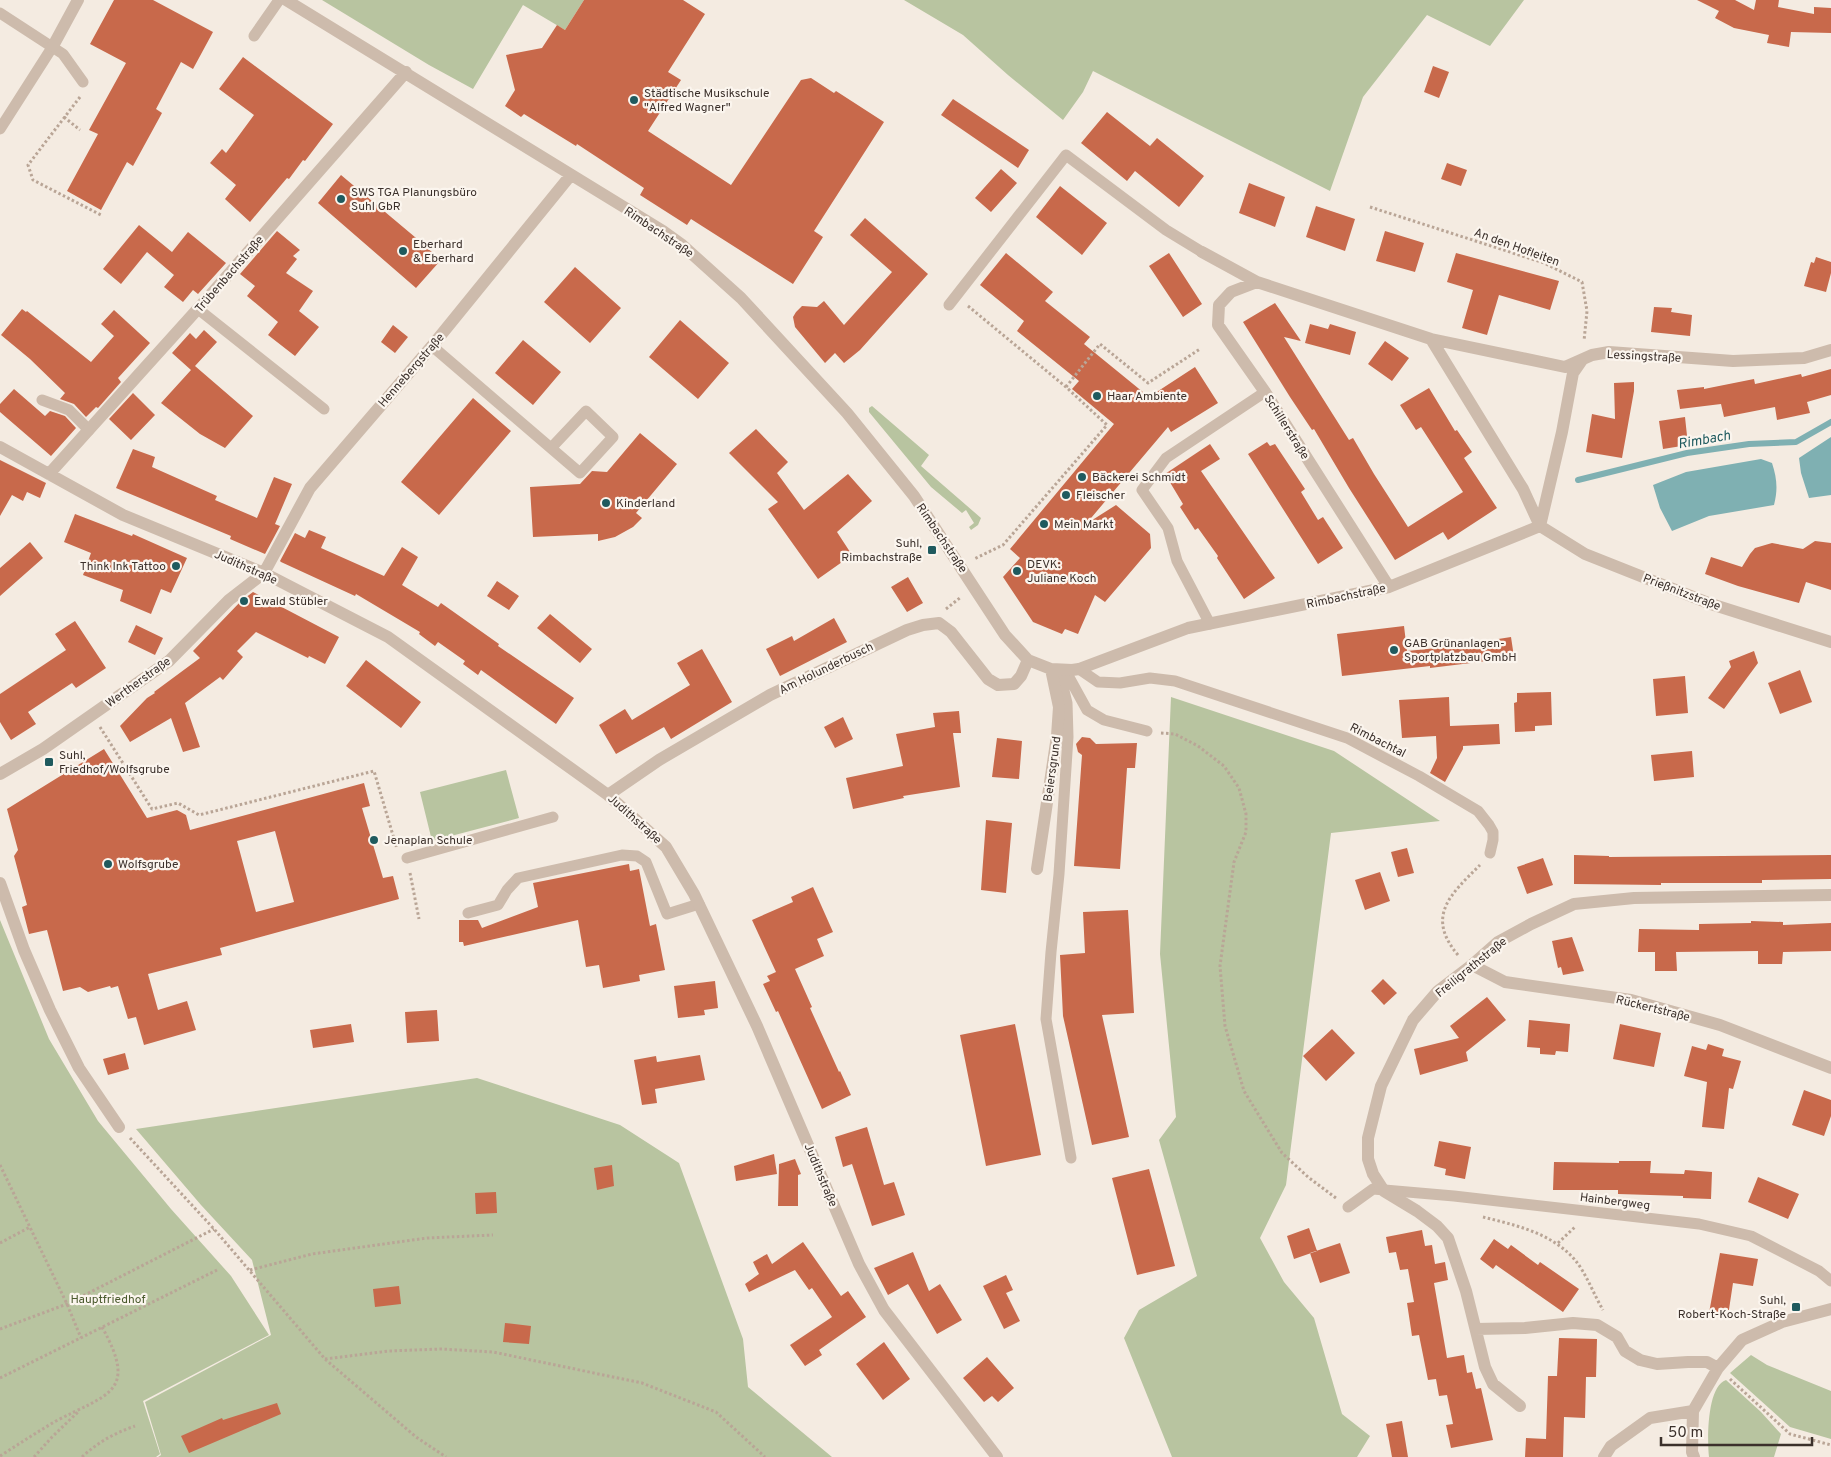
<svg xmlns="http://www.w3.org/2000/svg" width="1831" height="1457" font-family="Overpass,sans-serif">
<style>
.green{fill:#b8c4a0}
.water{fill:#7fb0b2}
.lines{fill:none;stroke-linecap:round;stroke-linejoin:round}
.stream{stroke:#7fb0b2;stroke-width:6}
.building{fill:#c8694b;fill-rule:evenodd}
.path{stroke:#b9a596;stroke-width:3;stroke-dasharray:2.5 2.5;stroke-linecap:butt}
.service{stroke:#cdbbac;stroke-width:11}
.minor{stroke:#cdbbac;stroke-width:12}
.poi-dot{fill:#1f5a5e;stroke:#fbf5ee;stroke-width:2}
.labels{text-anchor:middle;stroke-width:4.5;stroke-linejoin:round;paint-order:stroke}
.poi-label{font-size:12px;fill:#3b302b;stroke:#fbf5ee;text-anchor:start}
.street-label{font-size:12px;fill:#3b302b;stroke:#fbf5ee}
.park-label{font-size:12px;fill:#4a5a2e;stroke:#fbf5ee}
.water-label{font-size:14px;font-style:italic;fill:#1f5a5e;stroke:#fbf5ee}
</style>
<rect width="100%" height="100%" fill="#f4ebe1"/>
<path class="green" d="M322,0H584L565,30L523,5L473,89L429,65Z
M904,0H1524L1490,46L1427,15L1363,97L1330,191L1093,71L1083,92L1063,120L1008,75L963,35Z
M872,406L929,455L921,466L981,518L978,525L971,530L969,527L974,523L966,510L962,513L931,487L869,412V408Z
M1171,697L1334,751L1440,821L1331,833L1286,1185L1260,1238L1284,1282L1314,1318L1342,1414L1370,1436L1357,1457H1172L1124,1338L1139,1310L1197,1276L1159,1140L1176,1117L1160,954Z
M506,770L519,818L432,841L420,792Z
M0,920L49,1039L98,1121L171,1209L231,1276L269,1335L143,1401L160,1454L156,1457H0Z
M477,1078L620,1125L679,1163L743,1339L748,1387L832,1457H158L161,1455L145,1402L271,1335L252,1260L201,1205L136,1129Z
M1751,1355L1767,1365L1831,1391V1439L1790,1427L1730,1373Z
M1726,1380L1761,1412L1781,1434L1774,1457H1709C1707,1440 1707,1386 1726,1380Z"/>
<path class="water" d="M1831,437V495L1809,498L1801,473L1799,458Z
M1761,459L1772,463C1777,478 1778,490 1774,505L1709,516L1672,531L1660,508L1653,485L1686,472Z"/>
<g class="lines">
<path class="stream" d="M1578,480L1687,453L1749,444L1796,442L1831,422"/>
</g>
<path class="building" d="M114,0H153L213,32L193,69L181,62L156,109L162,113L133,166L127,162L101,210L67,191L98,134L89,130L126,63L90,44Z
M584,0H683L705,14L668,72L681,80L648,131L731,185L801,80L811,78L834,93L836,91L884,122L814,231L823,237L793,284L691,219L687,225L640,195L644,188L577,144L576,146L524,114L521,117L505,106L515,90L506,55L542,48L557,25L565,30Z
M1697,0H1735L1754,10L1756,0H1779L1778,7L1814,14V7L1831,8V33L1791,32L1789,47L1767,43L1769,35L1734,28L1715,18L1719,11Z
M243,57L333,124L305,161L303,160L289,179L287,178L250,222L225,199L236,185L210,163L222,149L226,153L254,115L219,89Z
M1433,66L1449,72L1439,98L1424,92Z
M953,99L1029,150L1018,168L941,115Z
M1107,112L1150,146L1157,138L1204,176L1179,207L1135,171L1127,181L1081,143Z
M1447,163L1467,170L1461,186L1441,179Z
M1001,169L1017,183L991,212L975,198Z
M341,175L428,248L440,261L416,288L318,203Z
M1249,183L1285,197L1275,227L1239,213Z
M1060,186L1107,223L1082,255L1036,217Z
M1316,206L1355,219L1345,251L1306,237Z
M865,218L928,274L860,350L844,363L835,353L825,363L795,327L793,317L796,312L802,306L817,307L824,301L844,325L892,272L850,235Z
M139,225L172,252L188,232L226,263L198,294L193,290L183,302L164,287L174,275L147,252L121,284L103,269Z
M277,231L300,250L293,256L297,259L286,273L313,291L299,311L319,327L295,356L268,335L278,322L247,296L255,286L240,274Z
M1385,231L1424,243L1415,272L1376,261Z
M1006,253L1053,292L1045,301L1090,337L1084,344L1149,397L1195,367L1218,403L1171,432L1168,427L1086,524L1116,505L1150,534L1151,548L1105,602L1095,595L1078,634L1065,629L1062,634L1033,622L1003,577L1020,558L1010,549L1114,424L1072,389L1079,381L1017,331L1024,321L980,285Z
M1169,253L1202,304L1183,317L1149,266Z
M1456,253L1559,281L1550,310L1499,295L1487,335L1462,328L1473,290L1447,282Z
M1816,257L1831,262V273L1826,292L1804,286L1811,262L1814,263Z
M575,267L621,308L590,343L544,302Z
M1275,303L1301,341L1284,337L1349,440L1353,438L1374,474L1408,527L1463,492L1421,427L1416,430L1400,405L1429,388L1455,431L1457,430L1472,452L1464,458L1497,508L1448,540L1443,532L1395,560L1349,488L1314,429L1312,430L1290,397L1243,322Z
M1654,307L1672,308L1671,312L1692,315L1690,336L1651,332Z
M22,309L26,312L27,311L91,362L114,336L101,324L114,310L150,343L118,378L121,382L98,408L96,407L86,417L74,404L60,399L65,393L30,359L1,335Z
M680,320L729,363L698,399L649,357Z
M1310,324L1328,329L1330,324L1356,332L1350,355L1305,343Z
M393,325L408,337L395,353L381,342Z
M204,330L217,342L195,366L253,416L225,448L200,434L161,403L191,370L172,353L190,333L196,339Z
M523,340L561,372L533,405L495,373Z
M1385,341L1409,358L1392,381L1368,364Z
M1831,369V395L1807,402L1810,413L1777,420L1775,407L1724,417L1721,404L1680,409L1677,390L1704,387V389L1754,379L1755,384L1801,374L1802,377Z
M1634,382V391L1622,458L1586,452L1592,414L1615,419L1614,383Z
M14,389L45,416L50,411L65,416L76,428L51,456L0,412V404Z
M133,393L155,415L131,440L109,419Z
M473,398L511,431L439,515L401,482Z
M1685,417L1688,445L1663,449L1659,421Z
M756,429L788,462L777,473L804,510L848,474L872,501L837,532L852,555L818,579L768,509L778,502L729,453Z
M640,433L677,464L636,513L642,518L633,527L615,537L598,541V534L533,537L530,487L580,484L592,471L607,472Z
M1267,442L1270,446L1275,444L1305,489L1301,492L1318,520L1323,517L1343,548L1318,564L1248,454Z
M1210,444L1220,459L1201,471L1275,578L1244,599L1217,558L1218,556L1198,528L1195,530L1180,507L1183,504L1165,474Z
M133,449L155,457L152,467L217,496L215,500L257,518L274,477L292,484L275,524L280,526L265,554L230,539L231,536L116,488Z
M0,460L46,483L40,498L27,492L23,501L12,495L0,516Z
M75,514L132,536L133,534L187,558L171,593L161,589L151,614L120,601L123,590L83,575L91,553L64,542Z
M309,530L326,537L321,548L384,576L402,547L418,557L402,585L438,607L441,603L499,644L498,646L574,698L556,724L481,670L478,675L463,664L465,661L438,642L435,646L419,634L420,632L356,594L355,596L281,562L280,561L295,533L305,538Z
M1815,541L1831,543V590L1806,582L1799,603L1738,586L1705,574L1711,557L1742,567L1750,554L1755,548L1772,543L1803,549Z
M30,542L43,558L0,596V568Z
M908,577L923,603L907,612L891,587Z
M497,581L519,596L509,610L487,596Z
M253,592L339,637L325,664L309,656L308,658L256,632L237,651L243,657L223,680L220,677L185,703L200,747L183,752L171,718L130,742L120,726L147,698L155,693L154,692L200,658L193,651L241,601Z
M550,614L592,649L580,663L537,628Z
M834,618L847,642L780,676L766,649L792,636L794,641Z
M75,621L106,668L76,688L72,683L28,712L36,724L11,740L0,722V694L66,650L55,634Z
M136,625L163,638L155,655L128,642Z
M1404,626L1407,651L1447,647L1511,637L1514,657L1479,662L1430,668V666L1342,676L1337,634Z
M702,649L732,702L671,739L664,727L616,754L599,725L625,709L632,720L690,685L677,663Z
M1754,651L1758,663L1724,709L1708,698L1731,667L1729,661Z
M366,660L421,702L401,728L346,686Z
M1800,670L1812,702L1780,714L1768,683Z
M1685,676L1688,713L1656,716L1653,679Z
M1551,692L1552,725L1535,726V731L1515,732L1514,703L1517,702V693Z
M1449,697L1450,726L1499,724L1500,744L1463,746V749L1445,782L1430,773L1437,758L1436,736L1402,738L1399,700Z
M959,711L961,733H953L960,787L903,796L904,798L853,809L846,778L903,766L896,734L935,727L933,713Z
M843,717L853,739L835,748L824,727Z
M1082,737L1090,738L1096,744L1137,743L1135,768H1127L1120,869L1074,866L1082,755L1078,752L1076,744Z
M997,738L1022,741L1019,779L992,777Z
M104,749L147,818L177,810L186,815L190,830L364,783L370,806L362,808L383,878L393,876L399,899L220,948L222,955L148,974L158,1010L187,1001L196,1030L144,1045L136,1017L128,1019L118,986L111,988L110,986L88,992L80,987L63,991L47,930L29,934L22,907L27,905L14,856L18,850L7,809ZM275,831L294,902L256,912L237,841Z
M1692,751L1694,777L1654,781L1651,755Z
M986,820L1012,823L1006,893L981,890Z
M1407,848L1414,873L1398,877L1391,852Z
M1574,855L1609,856V857L1831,855V879L1762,880V883H1661V885L1574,884Z
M1543,858L1553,885L1527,894L1517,867Z
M629,864L630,871L639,869L650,926L656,924L665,970L639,975L640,981L603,988L599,965L586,967L578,920L464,946L463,942H459V920H478L482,928L538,907L533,883Z
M1380,872L1390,901L1365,910L1355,880Z
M813,887L833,932L817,939L824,956L795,969L812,1007L810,1008L839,1072L840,1071L851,1095L822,1109L778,1011L776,1012L763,984L770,981L767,976L776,972L752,920L793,902L791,897Z
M1128,910L1134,1013L1102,1015L1129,1137L1092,1145L1063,1016L1060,955L1085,953L1083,912Z
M1751,921L1783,922V925L1831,923V951L1783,952L1782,964H1758V951L1676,952L1677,971H1655V952H1638L1639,929L1699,930V924L1751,923Z
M1572,937L1584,971L1563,975L1561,967L1558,968L1552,941Z
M1383,979L1397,993L1384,1005L1371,991Z
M715,981L718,1008L704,1010L705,1015L678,1018L674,986Z
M1487,997L1506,1020L1466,1052L1468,1061L1420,1075L1414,1049L1459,1038L1450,1026Z
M437,1010L439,1041L407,1043L405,1012Z
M1529,1020L1570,1024L1568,1052L1556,1051L1555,1055L1540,1054V1048L1527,1047Z
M351,1024L354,1042L313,1048L310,1030Z
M1015,1024L1041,1155L986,1166L960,1035Z
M1620,1024L1661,1033L1654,1067L1613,1059Z
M1332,1029L1355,1053L1326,1081L1303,1056Z
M1708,1044L1724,1049L1722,1056L1741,1061L1733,1089L1729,1088L1724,1129L1702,1127L1707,1082L1684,1076L1692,1046L1706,1050Z
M125,1053L129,1069L108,1075L103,1059Z
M700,1055L705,1080L655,1089L657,1103L642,1105L634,1060L656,1056L657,1062Z
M1804,1090L1831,1100V1116L1824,1136L1792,1125Z
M867,1127L884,1185L894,1182L905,1215L872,1226L852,1164L843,1167L835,1137Z
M1439,1141L1471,1147L1465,1179L1445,1175L1446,1169L1434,1166Z
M774,1154L777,1174L736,1181L734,1166Z
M795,1159L801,1174L798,1175V1206H778L779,1164Z
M1619,1161H1651L1650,1173L1684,1174L1685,1170L1712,1172L1711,1199L1683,1198V1196L1618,1194V1190H1553L1554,1162L1619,1163Z
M612,1165L614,1186L597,1190L594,1168Z
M1149,1169L1175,1266L1137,1275L1112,1178Z
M1758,1177L1799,1194L1788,1219L1748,1202Z
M496,1192L497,1213L476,1214L475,1193Z
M1309,1228L1317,1251L1294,1259L1287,1236Z
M1422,1230L1425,1246L1432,1245L1435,1264L1445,1262L1448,1280L1434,1283L1447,1358L1464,1355L1467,1373L1472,1372L1476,1389L1481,1388L1493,1440L1451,1448L1446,1425L1453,1424L1447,1395L1439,1396L1436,1379L1428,1380L1419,1335L1412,1336L1407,1303L1414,1302L1408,1269L1400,1270L1396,1252L1389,1253L1386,1237Z
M1494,1239L1508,1249L1511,1245L1538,1265L1540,1262L1579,1289L1563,1312L1496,1265L1493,1269L1480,1259Z
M803,1242L841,1296L848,1291L866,1317L819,1350L822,1355L805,1366L790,1345L832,1317L812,1288L809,1290L795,1270L749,1292L745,1284L759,1274L753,1262L767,1254L772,1264Z
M1340,1243L1350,1273L1320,1283L1310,1253Z
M913,1252L929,1291L940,1284L962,1320L937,1334L908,1284L888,1295L874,1268Z
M1720,1253L1758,1259L1753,1286L1733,1283L1728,1316L1709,1313Z
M1006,1275L1013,1290L1006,1293L1020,1321L1004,1329L983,1286Z
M399,1286L401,1304L375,1307L373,1289Z
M505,1323L531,1326L529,1344L503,1342Z
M1559,1338L1597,1339L1596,1377H1586L1585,1418L1564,1417L1563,1457H1525L1526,1438L1546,1439L1548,1376H1557Z
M884,1342L910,1379L883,1400L856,1364Z
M987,1357L1014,1388L998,1402L992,1396L984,1402L963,1378Z
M277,1403L281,1414L189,1453L181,1436L222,1418L223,1420Z
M1402,1421L1408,1457H1392L1386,1424Z"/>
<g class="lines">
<path class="path" d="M80,97L28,165L33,180L101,215
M64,117L80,130
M1370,207L1544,263L1582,282L1587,311L1584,341
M968,306L1066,387L1107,425L1003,545L974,559
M1066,387L1100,344L1148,383L1200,349
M946,609L961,597
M100,727L152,809L178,803L199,815L374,771L397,849
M1161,733L1175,734L1198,746L1224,766L1239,788L1246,814V832L1234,862L1220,966L1225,1026L1244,1091L1282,1153L1308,1177L1336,1198
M410,873L419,919
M1458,955C1425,916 1451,894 1480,865
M130,1138L214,1229L325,1359L416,1437L446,1457
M0,1165L67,1304L81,1338
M1483,1217C1515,1225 1552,1233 1575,1260C1586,1273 1594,1295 1603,1310
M0,1243L30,1227
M1558,1243L1576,1226
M250,1270L312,1254L427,1238L493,1235
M0,1329L67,1304L214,1229
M325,1359L389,1351L441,1349L493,1352L642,1383L716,1412L765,1457
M0,1378L217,1270
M1730,1379L1790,1434L1831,1445
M0,1456C19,1444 37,1432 56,1421C107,1394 139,1393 102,1327
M34,1457L52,1437L79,1411
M82,1457C98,1442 115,1433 135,1426"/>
<path class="service" d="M0,13L63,54L83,82
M254,36L279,0
M0,129L53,46
M949,305L1066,155L1166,230L1202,252
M198,309L324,409
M432,346L580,473L613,437L586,411L552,447
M42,400L69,410L89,430
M1210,624L1177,561L1168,528L1142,490L1166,458L1265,392
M1079,669L1098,682L1120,683L1150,678L1175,681L1347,738L1419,776L1478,811L1489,825L1493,832V840L1490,853
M1059,670L1067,703L1068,737L1059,874L1051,952L1046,1019L1071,1158
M1065,670L1087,710L1104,720L1147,731
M407,858L553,817
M468,913L498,905L507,890L518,878L622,855L637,856L646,862L667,914L699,904
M1348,1207L1373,1189L1454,1196L1699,1224L1751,1236L1819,1271L1831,1281"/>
<path class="minor" d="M286,0L663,231L681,244L741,298L847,413L914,496L1005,635L1028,660L1051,669L1072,670L1079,669L1188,628L1389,587L1540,526
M53,46L78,0
M1202,252L1257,282L1431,339L1565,367L1592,355L1609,352L1733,361L1804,358L1831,350
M1257,282L1231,292L1219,305L1218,325L1265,392L1389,587
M1431,339L1523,489L1540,526
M0,447L123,515L264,573L388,637L608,795L666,847L694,894L757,1026L859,1264L884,1310L997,1457
M49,474L213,292L406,72
M1540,526L1585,554L1711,604L1831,642
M1540,526L1562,432L1573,373L1582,360
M0,774L43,749L169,661L229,600L264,573L310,488L432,346L570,176
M608,795L659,760L770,695L907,630L923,625L939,623L951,632L988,679L998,685L1014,684L1021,676L1028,660
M1037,869L1057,736L1059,707L1051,669
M0,883L24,950L50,1010L79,1068L119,1127
M1472,965L1505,982L1631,1000L1720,1025L1831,1068
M1476,1329L1525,1328L1573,1323L1597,1325L1617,1337L1625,1351L1640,1360L1657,1364L1688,1362H1707L1718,1368
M1520,1406L1493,1384L1485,1367L1466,1291L1448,1238L1437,1226L1417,1211L1384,1191L1373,1174L1368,1159V1138L1381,1086L1413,1020L1438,991L1472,965L1498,942L1531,924L1574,904L1634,898L1831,895
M1604,1457L1611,1446L1650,1418L1693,1411
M1694,1457L1692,1452L1693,1411L1718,1368L1742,1340L1782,1322L1831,1309"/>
</g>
<g class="poi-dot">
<circle cx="634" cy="100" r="5"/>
<circle cx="341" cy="199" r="5"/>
<circle cx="403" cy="251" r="5"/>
<circle cx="1097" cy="396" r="5"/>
<circle cx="1082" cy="477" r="5"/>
<circle cx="1066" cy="495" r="5"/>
<circle cx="606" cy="503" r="5"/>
<circle cx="1044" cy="524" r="5"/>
<rect x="927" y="545" width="10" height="10" rx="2.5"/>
<circle cx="176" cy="566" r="5"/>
<circle cx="1017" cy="571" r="5"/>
<circle cx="244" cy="601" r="5"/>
<circle cx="1394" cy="650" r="5"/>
<rect x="44" y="757" width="10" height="10" rx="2.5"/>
<circle cx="374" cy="840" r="5"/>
<circle cx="108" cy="864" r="5"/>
<rect x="1791" y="1302" width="10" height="10" rx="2.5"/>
</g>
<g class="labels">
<g class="poi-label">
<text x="644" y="97">Städtische Musikschule<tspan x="644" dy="14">"Alfred Wagner"</tspan></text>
<text x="351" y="196">SWS TGA Planungsbüro<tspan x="351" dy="14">Suhl GbR</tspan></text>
<text x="413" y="248">Eberhard<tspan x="413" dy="14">&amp; Eberhard</tspan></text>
<text x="1107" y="400">Haar Ambiente</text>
<text x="1092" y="481">Bäckerei Schmidt</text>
<text x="1076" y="499">Fleischer</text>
<text x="616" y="507">Kinderland</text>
<text x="1054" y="528">Mein Markt</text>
<text x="922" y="547" text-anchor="end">Suhl,<tspan x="922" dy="14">Rimbachstraße</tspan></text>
<text x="1027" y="568">DEVK:<tspan x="1027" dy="14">Juliane Koch</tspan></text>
<text x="166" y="570" text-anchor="end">Think Ink Tattoo</text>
<text x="254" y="605">Ewald Stübler</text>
<text x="1404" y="647">GAB Grünanlagen-<tspan x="1404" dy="14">Sportplatzbau GmbH</tspan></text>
<text x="59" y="759">Suhl,<tspan x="59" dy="14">Friedhof/Wolfsgrube</tspan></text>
<text x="384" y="844">Jenaplan Schule</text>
<text x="118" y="868">Wolfsgrube</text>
<text x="1786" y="1304" text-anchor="end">Suhl,<tspan x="1786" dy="14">Robert-Koch-Straße</tspan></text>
</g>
<g class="street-label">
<text transform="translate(659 232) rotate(34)" y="4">Rimbachstraße</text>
<text transform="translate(1517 247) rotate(20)" y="4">An den Hofleiten</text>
<text transform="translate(229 274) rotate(-49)" y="4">Trübenbachstraße</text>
<text transform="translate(1644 356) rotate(3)" y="4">Lessingstraße</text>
<text transform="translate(411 370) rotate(-49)" y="4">Hennebergstraße</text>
<text transform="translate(1287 427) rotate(58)" y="4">Schillerstraße</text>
<text transform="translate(942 538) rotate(56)" y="4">Rimbachstraße</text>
<text transform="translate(246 567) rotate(24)" y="4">Judithstraße</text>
<text transform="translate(1682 592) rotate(21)" y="4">Prießnitzstraße</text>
<text transform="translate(1346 596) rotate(-12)" y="4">Rimbachstraße</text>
<text transform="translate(826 668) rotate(-26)" y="4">Am Holunderbusch</text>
<text transform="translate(138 682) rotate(-36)" y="4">Wertherstraße</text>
<text transform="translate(1378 740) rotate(27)" y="4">Rimbachtal</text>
<text transform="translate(1052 769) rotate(-82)" y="4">Beiersgrund</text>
<text transform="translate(635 819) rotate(42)" y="4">Judithstraße</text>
<text transform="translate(1471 967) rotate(-39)" y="4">Freiligrathstraße</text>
<text transform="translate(1653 1008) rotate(14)" y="4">Rückertstraße</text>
<text transform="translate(821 1175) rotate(67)" y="4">Judithstraße</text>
<text transform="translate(1615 1201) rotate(7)" y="4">Hainbergweg</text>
</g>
<g class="park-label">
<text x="108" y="1303">Hauptfriedhof</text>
</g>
<g class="water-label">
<text transform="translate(1704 439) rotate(-10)" y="5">Rimbach</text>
</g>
</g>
<path d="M1661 1437v8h151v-8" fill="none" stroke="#3b302b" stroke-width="2.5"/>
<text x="1668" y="1437" font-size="15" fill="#3b302b" stroke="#fbf5ee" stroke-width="4" paint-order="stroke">50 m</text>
</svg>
